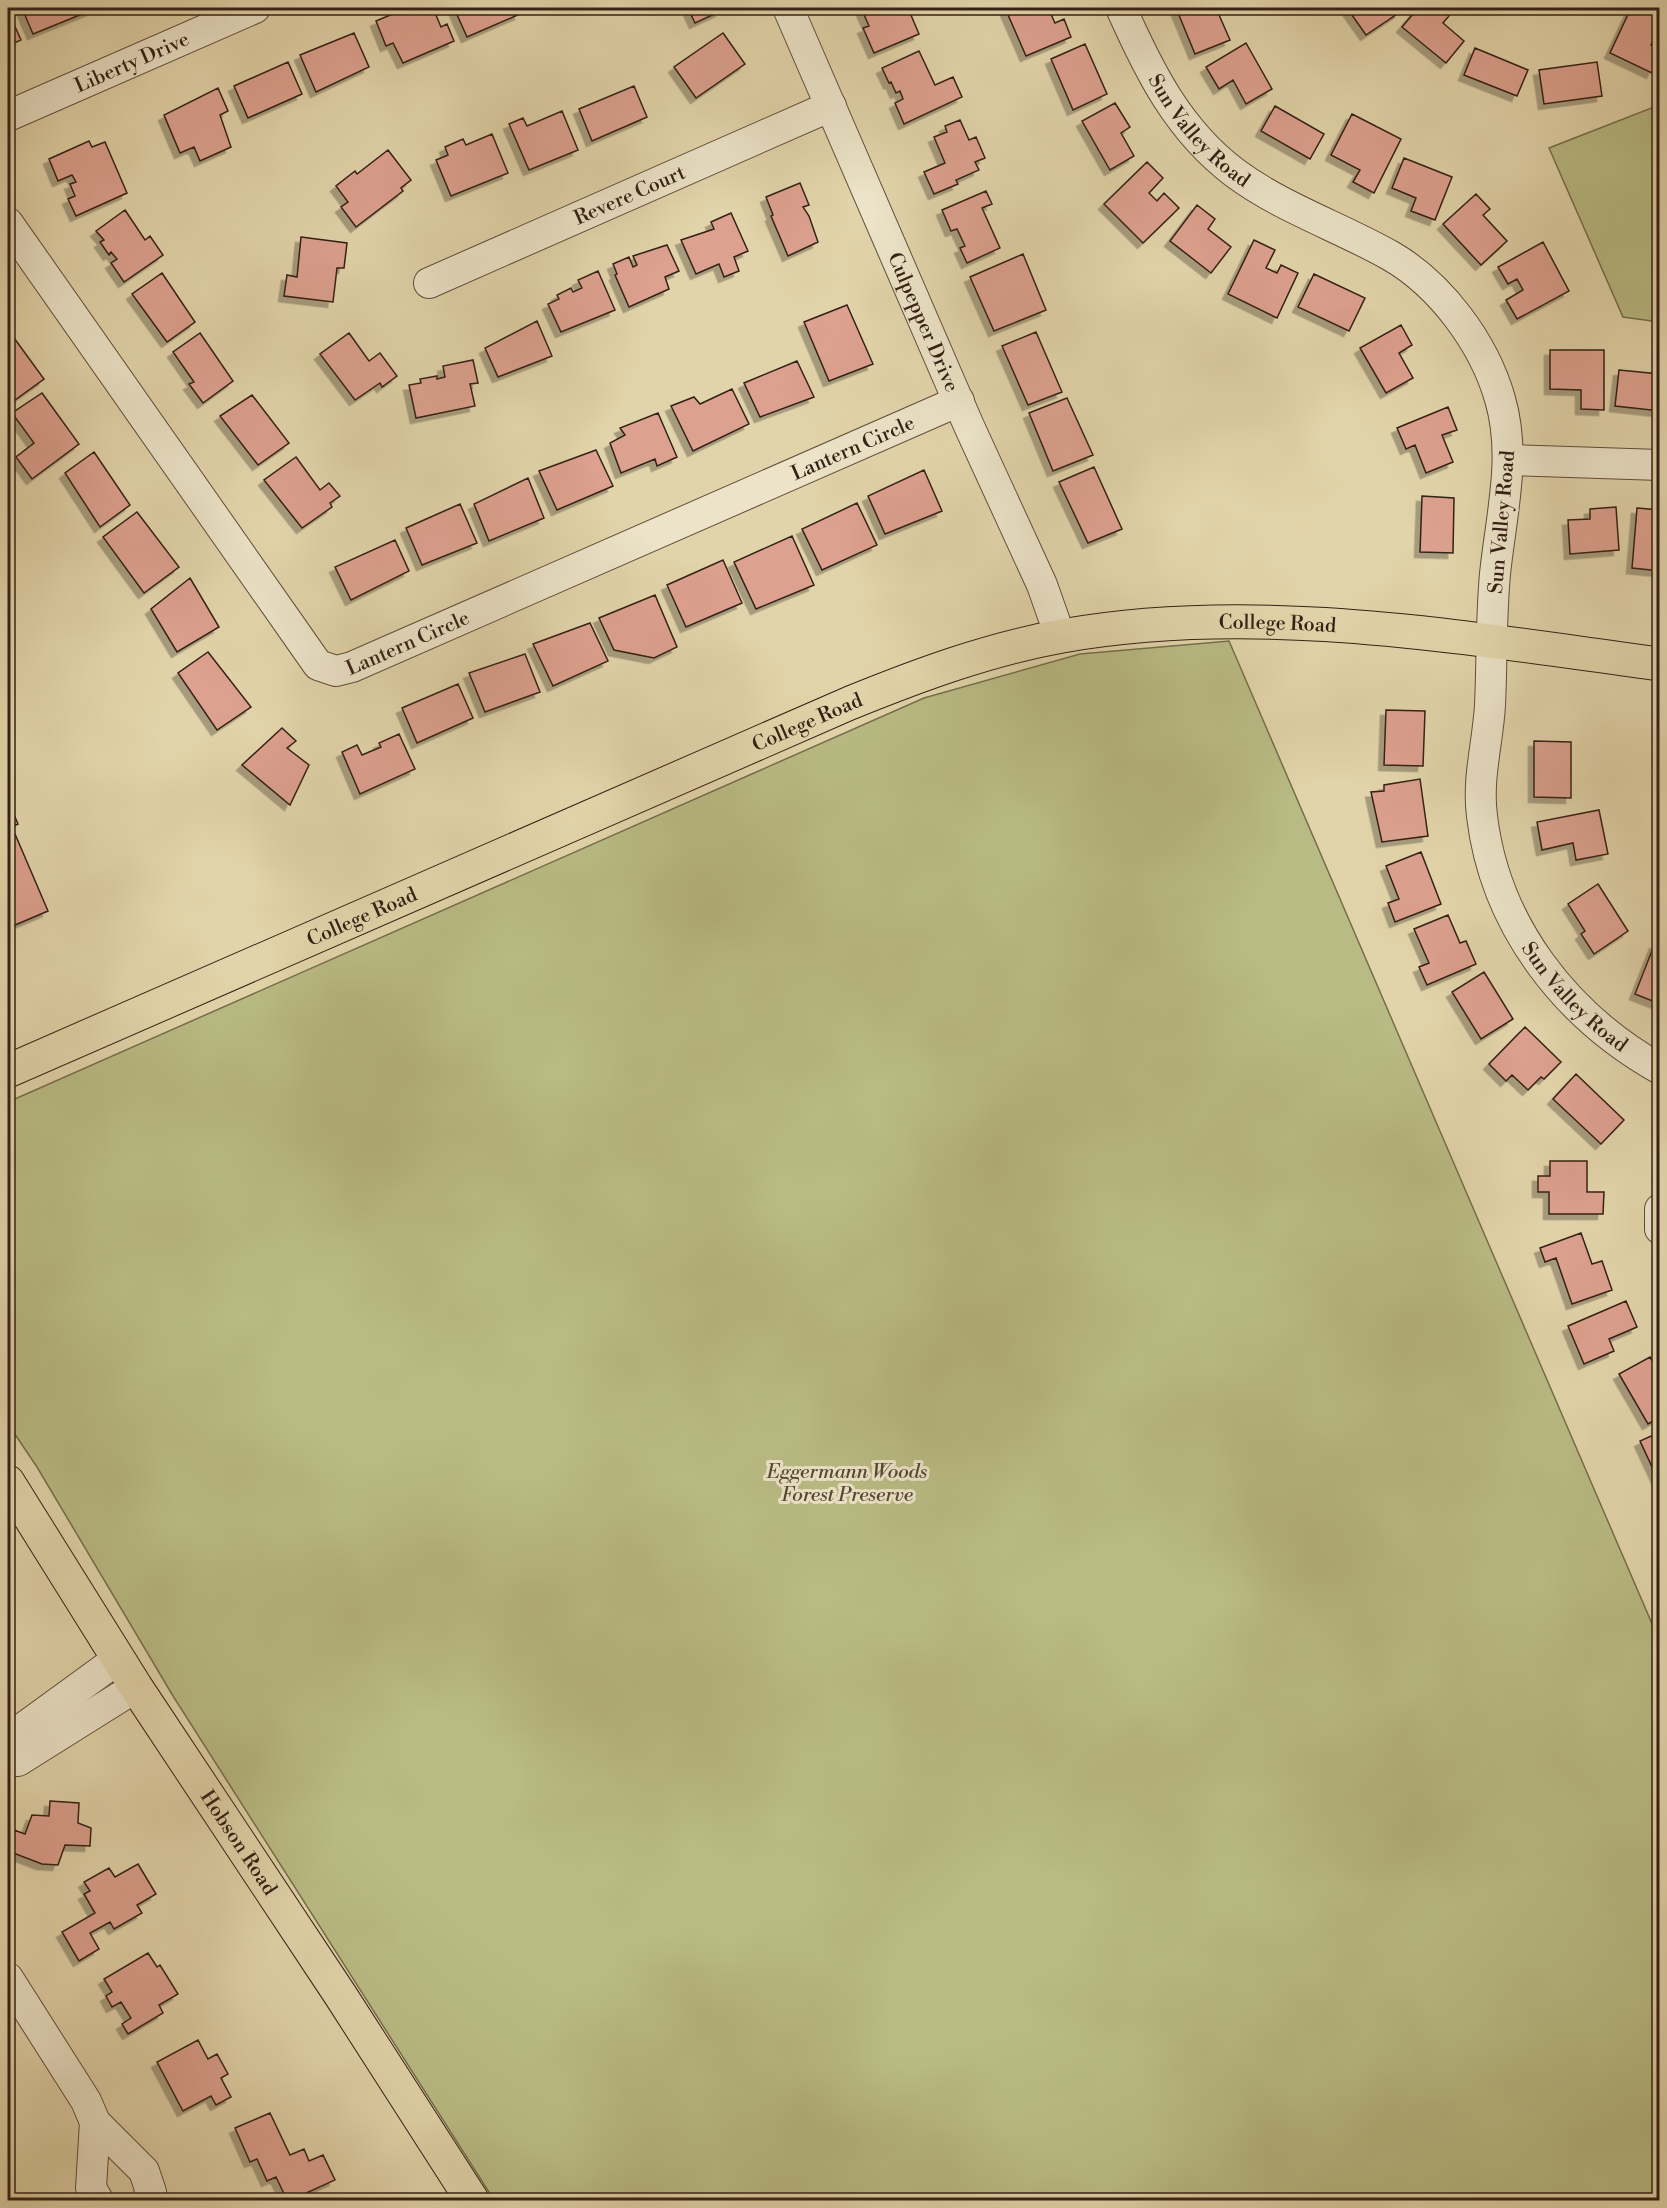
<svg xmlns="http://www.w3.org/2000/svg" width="1667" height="2208" font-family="'Libre Bodoni',serif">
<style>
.green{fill:#b9bb84;stroke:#766e4d;stroke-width:1.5}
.building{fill:#dda18f;stroke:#342016;stroke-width:1.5;filter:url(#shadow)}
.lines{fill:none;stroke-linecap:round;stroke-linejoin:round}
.minor-casing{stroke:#604d3b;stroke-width:32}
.major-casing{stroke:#342016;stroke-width:35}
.minor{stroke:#ece3c8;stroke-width:30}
.major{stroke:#e2d4aa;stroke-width:33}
.labels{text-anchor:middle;stroke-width:6;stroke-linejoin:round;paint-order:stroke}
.street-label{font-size:20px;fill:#342016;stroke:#ece3c8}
.park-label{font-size:20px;font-style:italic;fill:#554732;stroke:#ece3c8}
</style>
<defs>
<filter id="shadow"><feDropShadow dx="-5.5" dy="5.5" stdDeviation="0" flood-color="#0004"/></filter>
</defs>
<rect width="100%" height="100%" fill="#e2d4aa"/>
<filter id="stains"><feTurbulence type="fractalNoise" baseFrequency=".00333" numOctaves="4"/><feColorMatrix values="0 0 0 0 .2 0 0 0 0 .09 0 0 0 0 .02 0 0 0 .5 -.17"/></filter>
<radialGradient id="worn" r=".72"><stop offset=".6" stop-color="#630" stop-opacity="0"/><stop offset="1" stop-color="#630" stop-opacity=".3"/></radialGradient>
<path class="green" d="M1659,105V322L1623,317L1549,148Z
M1229,641L1659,1640V2200H494L173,1696L37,1467L8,1424V1102L924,698L1080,654Z"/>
<path class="building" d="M22,8H91L92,10L33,34Z
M407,8H433L441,27L447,24L454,41L403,63L393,43L386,46L376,21Z
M454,8H518L520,14L467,37Z
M688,8H719L721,11L695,23Z
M861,8H908L919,34L874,53L863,28L869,26Z
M1005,8H1059L1050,12L1055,23L1064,19L1071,37L1026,56Z
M1176,8H1216L1230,40L1195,54Z
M1347,8H1397L1400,12L1366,35Z
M1418,8H1438L1449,16L1443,23L1464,41L1446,63L1402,27Z
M1631,8H1651L1660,12V27L1651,45L1660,49V56L1652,73L1610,53Z
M8,11L21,40L8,46Z
M354,33L369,67L316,92L300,55Z
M723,33L745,64L696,98L674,67Z
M1246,43L1272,89L1246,104L1233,80L1219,89L1206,67Z
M1085,44L1107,94L1073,110L1051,59Z
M1475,48L1528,70L1517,96L1464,75Z
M919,51L935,85L953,77L962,97L904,124L895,103L903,99L900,91L896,93L891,82L889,83L882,68Z
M288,62L302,94L248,118L234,86Z
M1597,62L1602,96L1544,104L1539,70Z
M634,86L647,117L592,141L579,109Z
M218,88L228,111L220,115L231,147L200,161L194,147L180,153L164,115Z
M1115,103L1130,127L1121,133L1134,156L1110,170L1082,121Z
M1275,106L1324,134L1310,159L1261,131Z
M562,111L578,150L529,170L509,124L523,118L527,126Z
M1352,114L1401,139L1374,193L1353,182L1360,170L1331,155Z
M960,120L969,140L976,137L985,158L975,162L979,170L956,180L958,184L934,194L924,172L945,163L934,137L947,132L945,126Z
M492,134L508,173L451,196L436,160L448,155L445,147L463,139L466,145Z
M89,141L92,147L105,142L127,193L76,216L68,199L75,196L70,184L76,182L72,175L58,181L49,159Z
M388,150L411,180L401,188L403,191L356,227L341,207L348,202L336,186L355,171L357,174Z
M1404,158L1452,177L1435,220L1411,211L1416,198L1392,188Z
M1147,162L1163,178L1149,193L1157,201L1164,193L1179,208L1143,243L1104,204Z
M800,183L809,205L803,207L809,216L818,242L788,256L771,216L773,215L766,197Z
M986,191L992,204L982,208L1000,248L967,263L960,248L965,246L957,229L951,231L942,210Z
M1476,194L1490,209L1483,215L1507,241L1481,265L1443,224Z
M1197,205L1215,219L1208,229L1231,247L1211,273L1170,241Z
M125,210L145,240L150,236L163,255L124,282L111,263L117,259L111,252L109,255L100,242L104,240L96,231Z
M731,213L748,251L734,257L739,271L724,277L719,264L696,274L681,240L714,229L711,222Z
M301,237L347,243L344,268H337L333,302L284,296L287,275L297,277Z
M1254,240L1275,250L1266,268L1277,273L1281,265L1298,273L1277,318L1228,294Z
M1543,242L1569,291L1517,319L1506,300L1523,290L1517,279L1508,284L1498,267Z
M667,245L679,271L665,277L669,289L629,307L615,275L617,274L613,264L629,257L633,267L637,265L633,256Z
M1023,254L1046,310L994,331L970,277Z
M598,271L615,310L561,332L548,304L559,299L557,295L571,288L573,292L582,288L578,280Z
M162,273L195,322L167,342L132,294Z
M1314,274L1365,298L1349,331L1298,307Z
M847,305L873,364L829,381L804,322Z
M537,321L552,356L498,377L485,348Z
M1401,325L1412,345L1399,353L1413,378L1386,393L1360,348Z
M9,331L44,379L8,405V332Z
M1036,332L1062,392L1028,405L1002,346Z
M200,333L233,381L203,403L189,384L194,382L173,352Z
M349,333L369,361L380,353L397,376L382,387L380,383L355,400L320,354Z
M1550,350H1604V410L1581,409V390L1550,389Z
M473,360L478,383L470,384L475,406L416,418L409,385L421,383L420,379L437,376V379L445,377L443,366Z
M797,361L814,397L760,417L744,383Z
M1619,370L1660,374V411L1615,406Z
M732,389L749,424L693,451L671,406L694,397L700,404Z
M42,393L79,444L32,479L16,457L34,443L12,413Z
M252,395L289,443L258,465L220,416Z
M1067,398L1093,455L1053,471L1029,413Z
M1448,407L1457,430L1442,435L1453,462L1426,473L1415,445L1406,449L1397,428Z
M658,413L677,457L657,466L655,459L621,473L610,443L625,435L620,428Z
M596,450L613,486L557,510L539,471Z
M94,452L130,505L100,527L65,473Z
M296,457L320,490L329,483L340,496L330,503L332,507L302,528L264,480Z
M1094,467L1122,529L1088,543L1059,482Z
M924,470L942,511L885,534L868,496Z
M528,478L544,518L489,541L474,504Z
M1422,496L1454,498L1453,553L1420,552Z
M857,503L877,545L822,570L802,529Z
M460,504L477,543L422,565L406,528Z
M1616,507L1619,550L1570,554L1568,520L1590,519V509Z
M1637,508L1660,510V571L1632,568Z
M137,512L179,567L144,593L103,537Z
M792,536L814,585L756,609L734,562Z
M395,540L409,571L351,600L335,567Z
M723,560L742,603L686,627L667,585Z
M190,578L219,627L177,652L151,609Z
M655,595L677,647L654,658L614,650L599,618Z
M590,623L608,661L553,686L533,644Z
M208,652L251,707L217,730L178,673Z
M525,654L540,692L485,712L469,673Z
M458,684L473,718L417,743L402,708Z
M1386,710L1425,711L1423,766L1384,765Z
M282,728L296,741L287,748L309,765L290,805L242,765Z
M399,734L415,769L360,794L342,752L357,745L362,755L381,747L379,743Z
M1534,741L1571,742V798L1534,797Z
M1420,779L1428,836L1382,842L1371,792L1384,791V785Z
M8,800L18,824L9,828L12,835L8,837Z
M1599,810L1608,854L1576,860L1573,843L1542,850L1537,822Z
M15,834L48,911L8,928V837Z
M1421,852L1441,904L1395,922L1388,903L1399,899L1386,866Z
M1598,884L1628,931L1594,954L1581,934L1585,931L1568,904Z
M1448,915L1460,943L1466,941L1476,964L1427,985L1419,967L1429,963L1414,929Z
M1655,943L1660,945V1004L1635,994Z
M1484,972L1513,1019L1481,1039L1452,992Z
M1525,1027L1561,1062L1544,1079L1541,1077L1528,1090L1512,1075L1506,1081L1489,1064Z
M1576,1074L1624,1120L1601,1144L1553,1099Z
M1550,1161H1587V1192H1604L1603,1214H1549V1192H1538V1176H1550Z
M1581,1233L1592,1264L1602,1261L1612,1290L1572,1304L1556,1258L1545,1262L1540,1248Z
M1626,1301L1637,1327L1609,1339L1614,1351L1584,1364L1568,1326Z
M1650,1357L1660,1374V1417L1648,1424L1619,1374Z
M1660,1432V1484L1640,1441Z
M50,1801L79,1803L78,1823L91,1828L90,1846L65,1845L58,1865L42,1864L8,1851L14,1830L25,1834L32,1815L49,1816Z
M138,1864L156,1894L137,1905L142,1913L114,1929L110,1922L90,1933L99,1949L79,1961L62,1932L95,1913L84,1894L90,1891L84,1882L109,1868L115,1877Z
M148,1953L157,1967L160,1965L178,1994L159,2005L163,2013L128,2034L122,2024L131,2018L121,2002L112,2007L106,1996L112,1992L104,1979Z
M198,2040L208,2059L217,2054L228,2074L221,2078L231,2097L216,2105L211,2096L183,2111L157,2062Z
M270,2113L290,2155L304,2149L309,2161L323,2155L335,2180L291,2200H287L276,2177L267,2181L257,2159L250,2162L235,2128Z"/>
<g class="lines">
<g class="minor-casing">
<g id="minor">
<path id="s1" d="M788,8L969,426L1042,585L1060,636"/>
<path id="s2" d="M1121,8C1149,71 1178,130 1235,173C1282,208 1340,227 1391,256C1441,285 1484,343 1500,399C1517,457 1501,515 1495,574C1491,617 1492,662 1490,705C1488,742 1477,778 1482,816C1495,926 1566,1016 1660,1069"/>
<path id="s3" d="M8,116L255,8"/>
<path id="s4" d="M8,223L318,665L336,671L352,667L959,401"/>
<path id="s5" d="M429,283L831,106"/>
<path d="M1508,460L1660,465"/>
<path d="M1660,1209V1229"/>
<path d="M8,1739L118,1659"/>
<path d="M8,1759L18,1761L136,1687"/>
<path d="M8,1978L86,2101L95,2122"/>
<path d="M98,2200L91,2188L95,2122L144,2171L151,2192L147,2200"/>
</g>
</g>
<g class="major-casing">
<g id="major">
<path id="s6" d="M8,1071L850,703C919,675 989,649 1062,636C1259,601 1464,638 1660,664"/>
<path id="s7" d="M8,1482L136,1687L341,1996L472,2200"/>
</g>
</g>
<use href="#minor" class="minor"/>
<use href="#major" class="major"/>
</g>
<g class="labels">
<g class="street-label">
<text dy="7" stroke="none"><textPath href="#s3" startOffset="135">Liberty Drive</textPath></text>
<text dy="7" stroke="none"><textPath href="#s2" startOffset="147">Sun Valley Road</textPath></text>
<text dy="7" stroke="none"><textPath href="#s5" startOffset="219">Revere Court</textPath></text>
<text dy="7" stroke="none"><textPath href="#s1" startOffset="342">Culpepper Drive</textPath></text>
<text dy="7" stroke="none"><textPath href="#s4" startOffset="1122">Lantern Circle</textPath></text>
<text transform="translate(1501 522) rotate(-85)" y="7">Sun Valley Road</text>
<text dy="7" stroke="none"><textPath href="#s6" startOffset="1358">College Road</textPath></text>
<text dy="7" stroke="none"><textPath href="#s4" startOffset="636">Lantern Circle</textPath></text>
<text dy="7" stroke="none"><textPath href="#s6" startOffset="872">College Road</textPath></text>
<text dy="7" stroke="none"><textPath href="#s6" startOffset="386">College Road</textPath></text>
<text dy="7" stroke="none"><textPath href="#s2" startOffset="1191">Sun Valley Road</textPath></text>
<text dy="7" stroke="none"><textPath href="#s7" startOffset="428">Hobson Road</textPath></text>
</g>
<g class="park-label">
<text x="847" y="1478">Eggermann Woods<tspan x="847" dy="23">Forest Preserve</tspan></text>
</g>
</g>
<rect width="1667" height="2208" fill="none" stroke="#e2d4aa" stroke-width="30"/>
<rect x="9" y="9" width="1649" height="2190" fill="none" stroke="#342016" stroke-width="3"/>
<rect x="15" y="15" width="1637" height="2178" fill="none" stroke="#342016" stroke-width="1.5"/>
<rect width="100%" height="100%" filter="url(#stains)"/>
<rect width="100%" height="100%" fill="url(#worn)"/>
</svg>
